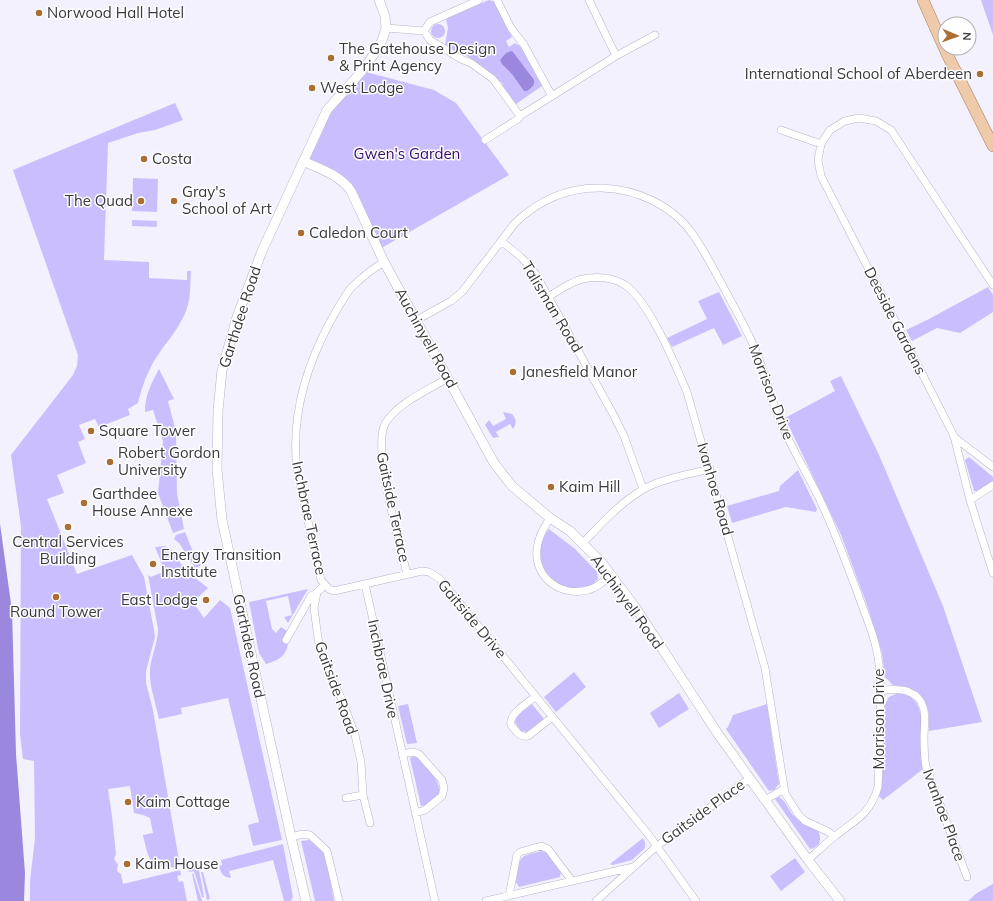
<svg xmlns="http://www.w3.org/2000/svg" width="993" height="901" font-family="Mulish,sans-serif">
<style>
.green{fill:#cbbefe}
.water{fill:#9b87dd}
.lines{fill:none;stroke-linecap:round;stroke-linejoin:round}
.minor-casing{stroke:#b7b3c6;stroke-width:8}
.tertiary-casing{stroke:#b7b3c6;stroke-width:10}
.primary-casing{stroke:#a78060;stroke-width:12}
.minor{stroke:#fff;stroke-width:7}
.tertiary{stroke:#fff;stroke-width:9}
.primary{stroke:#eecaaa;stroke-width:11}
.poi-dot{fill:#aa6d32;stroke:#fff;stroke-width:1.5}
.labels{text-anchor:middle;stroke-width:3;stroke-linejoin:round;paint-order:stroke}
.poi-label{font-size:15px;fill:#39383f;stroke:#fff;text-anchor:start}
.park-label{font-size:15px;fill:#360772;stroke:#fff}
.street-label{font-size:15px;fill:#39383f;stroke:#fff}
</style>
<rect width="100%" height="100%" fill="#f3f1fd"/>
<path class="green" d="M489,0L495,2L512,37L506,41L509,47L515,43L521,47L542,86L516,104L502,85L503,84L486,69L464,54L463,56L445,45L448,28L446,19Z
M981,0H993V35Z
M431 31a7 7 0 1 1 14 0a7 7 0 1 1-14 0Z
M362,71L434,90L456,103L509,175L378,250L351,191L303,161L319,125Z
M175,103L183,120L155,130L138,133L108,143L104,260L149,262V278L187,280V271H191C190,284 191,297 187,308C181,327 166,342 156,358C147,372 142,387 138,403L128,409L130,415L99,427L95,419L79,425L85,439L78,442L86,463L57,475L64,493L47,499L77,574L132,555L144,577L154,630L155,637L146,671V683L153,710L180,866C150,872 149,861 143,835L153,833L150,818L143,815L134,813L130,786L108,789L112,816L116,854L114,859C119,867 118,861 117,871L121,874L123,884L180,870L181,875L177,876L179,882L183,881L187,901H30V881L35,838L34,761L23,759L20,734L21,526L11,455L73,375L77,366L78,355L13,170Z
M133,178L158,179L157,212L132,211Z
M132,220L157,221V227L132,226Z
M988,287L993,295V312L960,333L937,328L912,341L906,330L929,319Z
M719,292L742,336L723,345L714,328L672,347L667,338L707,319L698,301Z
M159,369L174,399L168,401L176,432L177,494L184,529L173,533L158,493L163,441L153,410L145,412C145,395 151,384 159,369Z
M841,376L879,455L943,606L982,722L929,731V715L925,702L917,692L907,687L893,685L885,677L882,653L867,605L841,535L785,418L835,391L830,381Z
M503,412L512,414C516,419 517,423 513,429L510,424L496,432L499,437L493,438L485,425L489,420L493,426L506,419Z
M969,457L993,477V481L977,491H974L965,460Z
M798,470L817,509L816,512L786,507L732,523L727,506L779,491L780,486Z
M549,529L575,549L597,572L598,579C595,582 591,585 588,587C557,598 531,565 543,537C544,534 547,532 549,529Z
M185,532L194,554L200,553L201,564L199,567L195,568L179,543L174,539L176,535Z
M165,546L173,551L181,564L190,574L208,588L193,602L204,618L220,600L230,608L282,840L253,846L248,825L259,822L228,698L181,708L182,714L159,719C156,704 149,686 150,670C151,656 158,643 158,629L148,575L151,577L165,571L155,547Z
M308,589L288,623L284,617L292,615L288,596L266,601L272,629L276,633L281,627L287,631L283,639L288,642C287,656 279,660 266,664L259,653L249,602Z
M574,672L586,687L556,712L544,697Z
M679,693L689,709L659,728L650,713Z
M898,693C901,693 905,694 907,695C931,706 918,748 923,769L883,800L879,796L882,786L885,704L889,697Z
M408,704L417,743L407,744L398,706Z
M532,704L544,719L527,732L521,731L515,722L516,716Z
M767,704L779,784L774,790L769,791L726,729L728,727L733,715Z
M414,756L417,757C427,768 439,778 440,793L427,805L421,806L410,758Z
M779,797C786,801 788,809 793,815C800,822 809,826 818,830C822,839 821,847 810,849L775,799Z
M643,838L645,842V848L632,860L613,865L610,864Z
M309,840L325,853L334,901H315L301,841Z
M283,844L293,897L291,901H284L273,860L229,871L231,878C223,877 221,874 219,866L222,865L221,860Z
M542,851L547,853L561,871L560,877L519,887L516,882C521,856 516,857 542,851Z
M795,858L805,872L781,891L770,876Z
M207,864L208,867L199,870L204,897H202L194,871L189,872L188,868Z
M201,872H203L210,899L207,900Z
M193,873L202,901H198L192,874Z
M993,884V901H968L977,893Z"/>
<path class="water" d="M511,51L513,52L534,80C535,86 531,88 527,91H524L512,74L502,64L500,60L506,53Z
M0,524L12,611L16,754L25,873L24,901H0Z"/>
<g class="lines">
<g class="minor-casing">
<path id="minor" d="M497,0L511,28L524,45L552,96
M386,28L424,31
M424,31L430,40L461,59L471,63L493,79L520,116L616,56L589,0
M424,31L430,22L479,0
M616,56L655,35
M781,130L821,144
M485,140L518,119L520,116
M501,241L521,257L535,273L613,414L624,436L643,489
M384,262C372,269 361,278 351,288C343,298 337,310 330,322C308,363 293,410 296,458C297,476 302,494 306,512C311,534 316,557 321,580L329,589L334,591L422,571L429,572L440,579L648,834L696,901
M993,285L891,130L876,121L859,118L845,121L830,130L821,144L818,160L821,176L954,436L970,500L993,573
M548,297C558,291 572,281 583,279C596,276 613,277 625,285C649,301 675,364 687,392L765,668L785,793L798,814L805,821L829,832L834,837
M417,320L451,301L462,292L515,223C539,200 569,187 602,188C637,189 674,206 694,236C705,252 714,270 724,288C736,311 750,334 759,359C767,380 772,403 781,423C792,449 807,473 819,498C834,529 846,562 858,594C864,612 872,629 876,647C882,672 881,697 880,723C880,744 879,765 878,787C870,815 855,820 834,837C825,844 817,852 808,860
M954,437L993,467
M970,500L993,485
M550,518C544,528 538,537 537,549C534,578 561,597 588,590C597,588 604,581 611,575
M583,543C601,524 619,504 642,490C660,479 690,474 710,469
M407,574C400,545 372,448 385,424C397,403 428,390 448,378
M365,584L435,901
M325,585L317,592L314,608L318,638L321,652L344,705L355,735L361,762L363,795L370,823
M286,640L311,596L317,593
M881,690C890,690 901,688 909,692C928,699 925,719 924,735C924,746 924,756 926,767L967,877
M535,697C528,702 508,715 511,725C512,727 514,728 515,730C519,735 522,737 528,736L551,718
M402,754L413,752L419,754L442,780L444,788L442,796L425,810L415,813
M346,798L363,795
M765,800L784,789
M291,837L303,834L310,835L327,851L339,901
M509,896L517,855L520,852L541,846L548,849L572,881
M486,901L633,867
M596,901L657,846L750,778"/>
</g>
<g class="tertiary-casing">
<path id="tertiary" d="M303,161C320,169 340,175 351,191L384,262L494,463L512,486L550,518L570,531L602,563L635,607L718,734L808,860L840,901
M306,901L291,837L222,520L217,469L218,411L222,370L237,317L262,251L327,110L362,71L377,50L383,38L386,28L385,16L379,0"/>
</g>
<g class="primary-casing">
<path id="primary" d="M923,0L947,54L993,146"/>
</g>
<use href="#minor" class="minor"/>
<use href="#tertiary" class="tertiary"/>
<use href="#primary" class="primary"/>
</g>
<g class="poi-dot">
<circle cx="39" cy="13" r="4"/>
<circle cx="331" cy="58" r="4"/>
<circle cx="980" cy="74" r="4"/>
<circle cx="312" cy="88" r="4"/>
<circle cx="144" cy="159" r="4"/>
<circle cx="141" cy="201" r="4"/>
<circle cx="174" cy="201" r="4"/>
<circle cx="301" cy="233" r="4"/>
<circle cx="513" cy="372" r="4"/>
<circle cx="91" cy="431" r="4"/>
<circle cx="110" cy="462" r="4"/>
<circle cx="551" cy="487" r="4"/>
<circle cx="84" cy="503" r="4"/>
<circle cx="68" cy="527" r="4"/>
<circle cx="153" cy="564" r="4"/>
<circle cx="56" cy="597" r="4"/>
<circle cx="206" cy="600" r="4"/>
<circle cx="128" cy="802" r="4"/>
<circle cx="127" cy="864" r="4"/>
</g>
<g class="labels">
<g class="poi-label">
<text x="47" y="18">Norwood Hall Hotel</text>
<text x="339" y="54">The Gatehouse Design<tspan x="339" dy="17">&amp; Print Agency</tspan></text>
<text x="972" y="79" text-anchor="end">International School of Aberdeen</text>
<text x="320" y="93">West Lodge</text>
<text x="152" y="164">Costa</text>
<text x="182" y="197">Gray's<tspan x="182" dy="17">School of Art</tspan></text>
<text x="133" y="206" text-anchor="end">The Quad</text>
<text x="309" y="238">Caledon Court</text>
<text x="521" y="377">Janesfield Manor</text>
<text x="99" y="436">Square Tower</text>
<text x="118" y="458">Robert Gordon<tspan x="118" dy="17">University</tspan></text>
<text x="559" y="492">Kaim Hill</text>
<text x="92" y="499">Garthdee<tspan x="92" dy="17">House Annexe</tspan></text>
<text x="68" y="547" text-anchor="middle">Central Services<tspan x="68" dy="17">Building</tspan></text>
<text x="161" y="560">Energy Transition<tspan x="161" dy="17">Institute</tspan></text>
<text x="198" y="605" text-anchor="end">East Lodge</text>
<text x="56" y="617" text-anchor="middle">Round Tower</text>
<text x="136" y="807">Kaim Cottage</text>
<text x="135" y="869">Kaim House</text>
</g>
<g class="park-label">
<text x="407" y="159">Gwen's Garden</text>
</g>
<g class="street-label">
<text transform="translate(552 307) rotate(59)" y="5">Talisman Road</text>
<text transform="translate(240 317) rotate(-72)" y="5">Garthdee Road</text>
<text transform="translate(895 321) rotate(63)" y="5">Deeside Gardens</text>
<text transform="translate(426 338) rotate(61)" y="5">Auchinyell Road</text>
<text transform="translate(771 392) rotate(69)" y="5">Morrison Drive</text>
<text transform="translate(715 489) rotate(74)" y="5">Ivanhoe Road</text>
<text transform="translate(393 507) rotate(78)" y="5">Gaitside Terrace</text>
<text transform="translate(309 518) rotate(78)" y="5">Inchbrae Terrace</text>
<text transform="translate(627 602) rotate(54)" y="5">Auchinyell Road</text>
<text transform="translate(472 619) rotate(50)" y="5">Gaitside Drive</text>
<text transform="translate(249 646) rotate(78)" y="5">Garthdee Road</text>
<text transform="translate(383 669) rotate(78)" y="5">Inchbrae Drive</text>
<text transform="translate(336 688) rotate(70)" y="5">Gaitside Road</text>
<text transform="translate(879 719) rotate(-90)" y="5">Morrison Drive</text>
<text transform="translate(703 812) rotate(-36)" y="5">Gaitside Place</text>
<text transform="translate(944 815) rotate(70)" y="5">Ivanhoe Place</text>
</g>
</g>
<g transform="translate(957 36) rotate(92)"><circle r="19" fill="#ffffff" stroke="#b0afb2"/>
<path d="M0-3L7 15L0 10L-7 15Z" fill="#aa6d32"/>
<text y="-6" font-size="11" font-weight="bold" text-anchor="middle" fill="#39383f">N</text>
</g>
</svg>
